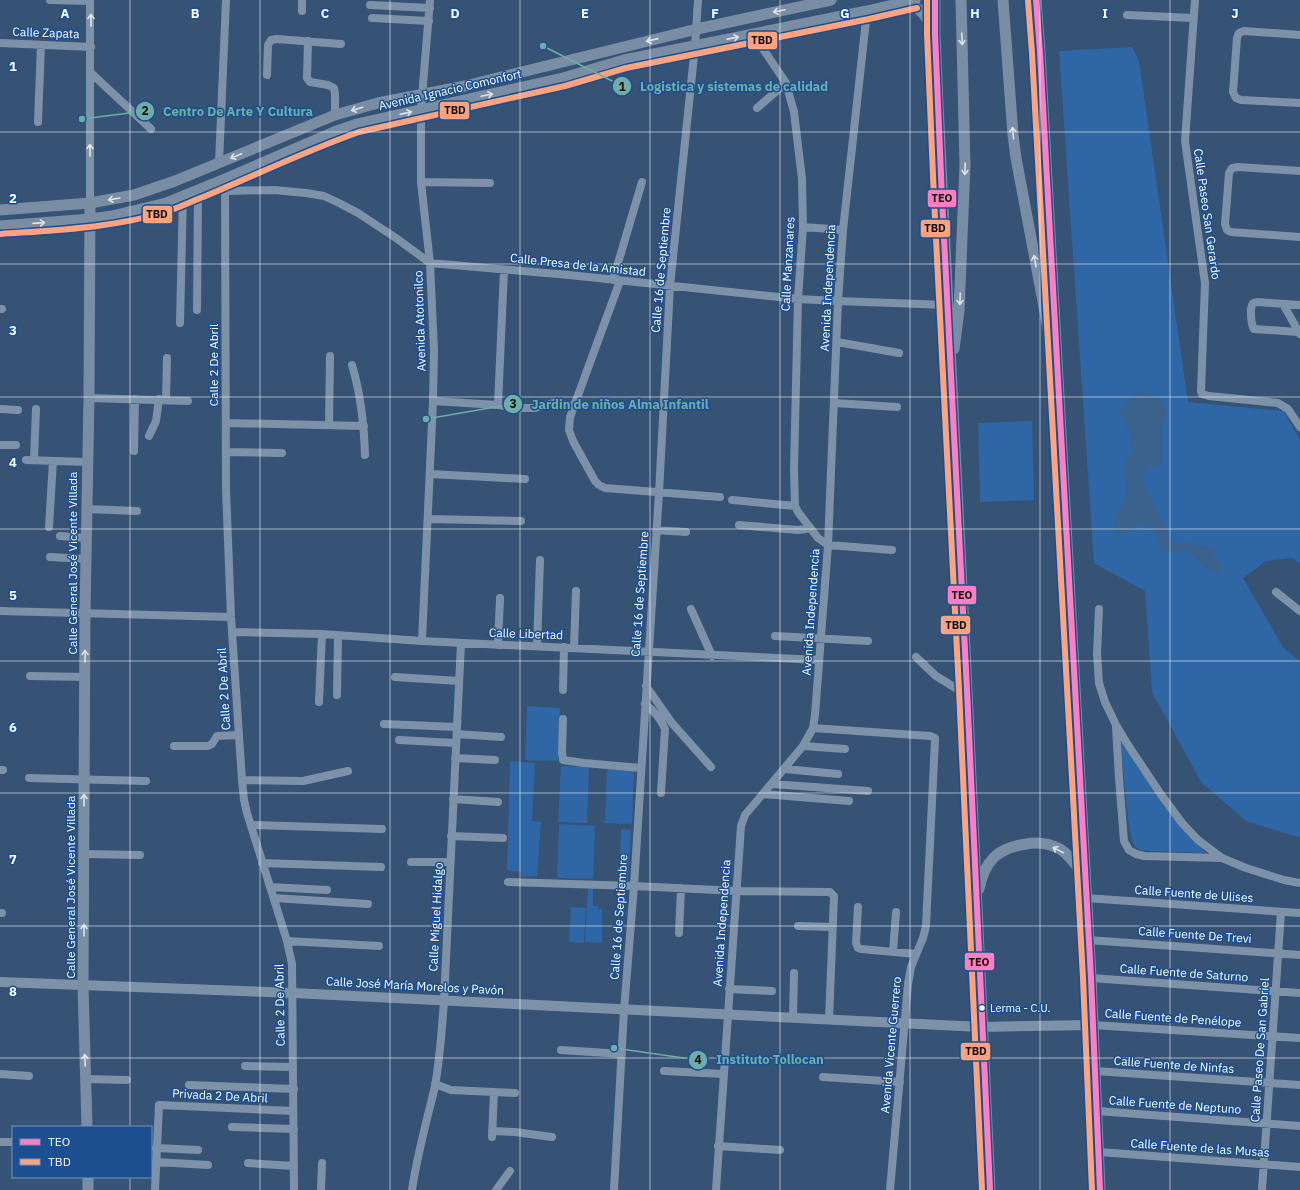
<svg xmlns="http://www.w3.org/2000/svg" width="1300" height="1190" font-family="'IBM Plex Sans',sans-serif">
<style>
.green{fill:#2f66a5}
.water{fill:#3b618d}
.lines{fill:none;stroke-linecap:round;stroke-linejoin:round}
.minor{stroke:#7d92a8;stroke-width:8}
.tertiary{stroke:#7d92a8;stroke-width:10}
.secondary{stroke:#798da4;stroke-width:11}
.bus-1-casing{stroke:#1b4f8f;stroke-width:9}
.bus-2-casing{stroke:#1b4f8f;stroke-width:9}
.bus-1{stroke:#ff80c1;stroke-width:6}
.bus-2{stroke:#ffa380;stroke-width:6}
.oneway{stroke:#dee2e8}
.oneway2{stroke:#e5e9ee}
.grid{fill:none;stroke:#fff;stroke-width:1;stroke-opacity:0.55}
.bus-dot{fill:#fff;stroke:#1b4f8f;stroke-width:1.5}
.labels{text-anchor:middle;stroke-width:3;stroke-linejoin:round;paint-order:stroke}
.bus-label{font-size:11px;fill:#fff;stroke:#1b4f8f;text-anchor:start}
.street-label{font-size:12px;fill:#fff;stroke:#1b4f8f}
.grid-label{font-size:13px;text-anchor:middle;font-weight:bold;fill:#fff;stroke:#1b4f8f;stroke-width:3;stroke-linejoin:round;paint-order:stroke}
.leader{fill:none;stroke:#6fada8;stroke-width:1.5}
.callout-dot{fill:#6fada8;stroke:#1b4f8f;stroke-width:1.5}
.mark-label{font-size:12px;text-anchor:middle;font-weight:bold;fill:#111}
.callout-label{font-size:13px;text-anchor:middle;font-weight:bold;fill:#6fada8;stroke:#1b4f8f;stroke-width:3;stroke-linejoin:round;paint-order:stroke}
.line-badge{stroke:#1b4f8f;stroke-width:1.5}
.pale-badge-label{font-size:11px;text-anchor:middle;font-weight:bold;fill:#111}
</style>
<rect width="100%" height="100%" fill="#365274"/>
<path class="green" d="M1132,47L1139,61L1188,402L1284,411L1300,440V564L1292,558L1266,561L1243,578L1283,647L1300,662V837L1291,835L1246,821L1201,782L1152,692L1145,591L1094,563L1059,51Z
M1032,421L1034,500L980,502L978,423Z
M527,706L560,708L558,761L525,760Z
M1120,740L1182,826L1206,853L1149,851L1140,850L1135,847L1131,837L1128,818Z
M510,761L535,763L532,821L541,822L537,876L523,877L520,872L507,870Z
M561,766L589,767L587,823L558,822Z
M607,768L634,769L632,824L605,823Z
M559,824L595,826L593,879L557,878Z
M621,829L631,830L628,881L619,880Z
M593,888V906H598V909H602V943L585,942L588,889Z
M571,907L586,908L584,943L569,942Z"/>
<path class="water" d="M1139,392L1158,397L1167,411L1160,431L1162,449L1161,464L1146,469L1142,481L1173,545L1186,542L1196,546L1215,547L1214,558L1221,563V571L1216,573L1205,568L1189,551H1162C1157,537 1154,527 1139,523L1122,535L1114,529L1116,516L1127,494L1124,466L1133,448L1129,441L1130,432L1120,413L1122,407Z"/>
<g class="lines">
<path class="minor" d="M50,0L90,1
M1195,0L1185,141L1205,283L1201,391L1202,394L1209,396L1278,403L1288,409L1300,427
M370,5L430,8
M302,11V0
M1127,15L1193,18
M372,18L429,21
M753,34L786,83L794,112L802,179L803,227L798,299L794,470L795,506L798,512L818,538L828,545L892,550
M1300,35L1244,31L1239,33L1237,38L1233,92L1236,98L1241,100L1300,103
M308,41L307,78L310,82L328,85L334,88L335,94V115
M0,43L91,47
M91,73L151,129
M267,75L268,45L271,40L277,39L341,44
M757,108L786,83
M38,122L41,45
M219,163L226,0
M1300,171L1238,167L1232,168L1229,173L1225,224L1227,230L1231,232L1300,237
M225,179L226,489L231,617L242,780L244,800L247,813L287,941L292,964L294,1190
M421,182L490,183
M225,191L274,190L306,193L324,196L341,204L358,213L396,238L430,263L569,275L798,299L838,301L947,305
M90,203V0
M803,227L843,230
M613,280L642,182
M620,281L570,417L569,430L573,441L595,481L599,485L605,488L720,497
M1283,304L1300,334
M0,309H2
M197,310L198,191
M180,323L183,196
M1298,332L1254,329C1251,325 1250,310 1252,305C1253,302 1255,303 1257,302L1300,305
M837,342L899,353
M352,365C361,395 364,424 365,455
M89,398L188,401
M166,399L167,358
M433,401L498,405L520,408H535L553,403L574,406
M835,403L897,407
M498,405L504,270
M0,409L18,410
M226,423L364,426
M329,425L330,356
M149,436L156,421L159,399
M0,445H16
M134,451L135,399
M226,452L282,453
M26,460L87,462
M34,460L36,409
M430,474L525,479
M732,500L795,506
M87,509L137,511
M428,519L521,521
M739,525L798,530L806,529L809,526
M49,527L53,461
M656,530L686,532
M60,536L86,538
M50,557L86,559
M1276,592L1300,611
M691,609L712,656
M1099,609L1097,654L1099,683L1105,702L1116,725L1128,745L1162,796L1182,823L1198,840L1222,858L1246,868L1284,880L1300,883
M0,611L231,617
M233,632L322,634L422,641L819,660
M775,636L868,641
M422,641L433,401L434,350L430,263L421,182V109L430,0
M498,645L500,598
M537,646L540,560
M574,648L576,591
M916,657L936,676L967,695
M30,676L85,677
M395,677L459,681
M646,686L672,723L711,767
M563,690L564,647
M337,695L338,636
M319,702L322,634
M645,704C653,710 661,719 665,729L661,793
M563,719L562,752L563,760L584,763L641,768
M384,724L457,727
M1116,727L1119,778L1124,841L1129,850L1136,854L1144,856L1222,858
M813,728L930,736L935,738V740L926,926L923,938L911,967L908,984L890,1190
M457,734L501,737
M399,740L456,743
M174,746H208L212,744L217,736L239,735
M803,746L845,749
M455,758L495,760
M785,769L838,774
M0,770H3
M29,778L146,781
M242,780L303,781L348,771
M772,784L868,791
M763,794L849,801
M453,799L498,802
M251,825L382,829
M451,836L503,838
M84,854L140,855
M411,862H450
M262,863L381,867
M508,882L634,886L737,891L830,892L834,896L829,1020
M270,887L327,890
M274,898L368,904
M1086,898L1300,913
M858,907L856,943L858,948L861,949L916,954
M0,913H2
M798,926L833,927
M679,933L681,888
M1088,940L1300,955
M287,941L379,946
M893,952L896,912
M1091,978L1300,993
M729,989L772,991
M793,1018L794,973
M1092,1025L1300,1038
M561,1050L622,1054
M245,1066L293,1067
M664,1071L723,1074
M1095,1071L1300,1085
M0,1074L29,1076
M823,1077L900,1082
M86,1079L127,1080
M435,1084L451,1090L515,1093
M189,1085L294,1089
M1097,1111L1300,1126
M232,1127L294,1129
M492,1131L515,1132L552,1137
M492,1137L494,1092
M0,1142H13
M718,1146L780,1150
M156,1148L198,1150
M1099,1152L1300,1167
M156,1162L208,1165
M248,1163L294,1166
M155,1190L159,1105L293,1111
M321,1190L322,1163
M412,1190C417,1155 427,1120 435,1086C440,1058 442,1029 444,1001L461,643
M496,1190L510,1171
M614,1190L624,1010L634,886L659,493L670,286L695,46L698,0
M716,1190L741,826L745,815L803,746L813,728L815,715L828,545L838,301L843,230L867,11
M1262,1190L1281,912"/>
<path class="tertiary" d="M0,982L293,993L981,1027L1092,1025"/>
<path class="secondary" d="M935,0V34C944,253 956,472 967,690C975,857 981,1024 990,1190
M1003,0L1013,135L1016,158L1051,344
M1036,0L1040,52L1091,978L1100,1190
M902,5C921,5 926,16 934,32
M0,210L90,203L134,195L175,181L335,115L378,103L465,86L697,29L831,0
M0,226L91,219L112,216L166,203L225,179L334,132L357,124L563,78L624,60L867,11L915,0
M954,349L959,311L965,165L961,0
M979,889C985,860 998,848 1026,844C1037,842 1050,844 1060,849C1070,855 1078,868 1085,877
M87,1127L83,986L85,613L89,398L90,203
M88,1190V1177"/>
<g class="bus-1-casing">
<path id="bus-1" d="M935,0V34L942,198L967,690L990,1190
M1036,0L1040,52L1091,978L1100,1190"/>
</g>
<g class="bus-2-casing">
<path id="bus-2" d="M927,0V34L934,199L959,690L982,1190
M1028,1L1032,53L1083,978L1092,1190
M1,234C57,230 114,228 169,211C182,206 195,200 208,195C258,174 308,150 359,132L565,86L626,68L869,19L917,8"/>
</g>
<use href="#bus-1" class="bus-1"/>
<use href="#bus-2" class="bus-2"/>
</g>
<defs><path id="oneway-shaft" d="M-6 0H5M1.5-3L5.5 0L1.5 3" fill="none" stroke-width="1.6" stroke-linecap="round" stroke-linejoin="round"/></defs>
<g class="oneway">
<use href="#oneway-shaft" transform="translate(779 11) rotate(168)"/>
<use href="#oneway-shaft" transform="translate(733 38) rotate(-11)"/>
<use href="#oneway-shaft" transform="translate(962 39) rotate(88)"/>
<use href="#oneway-shaft" transform="translate(652 40) rotate(167)"/>
<use href="#oneway-shaft" transform="translate(487 95) rotate(-12)"/>
<use href="#oneway-shaft" transform="translate(357 109) rotate(164)"/>
<use href="#oneway-shaft" transform="translate(406 113) rotate(-13)"/>
<use href="#oneway-shaft" transform="translate(1013 133) rotate(-95)"/>
<use href="#oneway-shaft" transform="translate(236 156) rotate(157)"/>
<use href="#oneway-shaft" transform="translate(965 169) rotate(92)"/>
<use href="#oneway-shaft" transform="translate(114 199) rotate(170)"/>
<use href="#oneway-shaft" transform="translate(39 223) rotate(-4)"/>
<use href="#oneway-shaft" transform="translate(1035 261) rotate(-100)"/>
<use href="#oneway-shaft" transform="translate(960 299) rotate(92)"/>
<use href="#oneway-shaft" transform="translate(85 656) rotate(-90)"/>
<use href="#oneway-shaft" transform="translate(84 800) rotate(-90)"/>
<use href="#oneway-shaft" transform="translate(1058 850) rotate(-152)"/>
<use href="#oneway-shaft" transform="translate(84 930) rotate(-90)"/>
<use href="#oneway-shaft" transform="translate(85 1060) rotate(-92)"/>
</g>
<g class="oneway2">
<use href="#oneway-shaft" transform="translate(91 20) rotate(-91)"/>
<use href="#oneway-shaft" transform="translate(90 150) rotate(-90)"/>
</g>
<path class="grid" d="M130,0V1127M260,0V1190M390,0V1190M520,0V1190M650,0V1190M780,0V1190M910,0V1190M1040,0V1190M1170,0V1190M0,132H1300M0,264H1300M0,397H1300M0,529H1300M0,661H1300M0,793H1300M0,926H1300M0,1058H1300M130,1177V1190"/>
<circle class="bus-dot" cx="982" cy="1008" r="3.5"/>
<g class="labels">
<g class="bus-label">
<text x="990" y="1012">Lerma - C.U.</text>
</g>
<g class="street-label">
<text transform="translate(46 33) rotate(2)" y="4">Calle Zapata</text>
<text transform="translate(450 90) rotate(-13)" y="4">Avenida Ignacio Comonfort</text>
<text transform="translate(1207 214) rotate(82)" y="4">Calle Paseo San Gerardo</text>
<text transform="translate(788 264) rotate(-87)" y="4">Calle Manzanares</text>
<text transform="translate(578 265) rotate(6)" y="4">Calle Presa de la Amistad</text>
<text transform="translate(661 270) rotate(-85)" y="4">Calle 16 de Septiembre</text>
<text transform="translate(828 288) rotate(-87)" y="4">Avenida Independencia</text>
<text transform="translate(420 321) rotate(-92)" y="4">Avenida Atotonilco</text>
<text transform="translate(214 365) rotate(-90)" y="4">Calle 2 De Abril</text>
<text transform="translate(73 563) rotate(-90)" y="4">Calle General José Vicente Villada</text>
<text transform="translate(640 594) rotate(-86)" y="4">Calle 16 de Septiembre</text>
<text transform="translate(811 612) rotate(-86)" y="4">Avenida Independencia</text>
<text transform="translate(526 634) rotate(2)" y="4">Calle Libertad</text>
<text transform="translate(224 689) rotate(-93)" y="4">Calle 2 De Abril</text>
<text transform="translate(71 887) rotate(-90)" y="4">Calle General José Vicente Villada</text>
<text transform="translate(1194 894) rotate(4)" y="4">Calle Fuente de Ulises</text>
<text transform="translate(436 917) rotate(-87)" y="4">Calle Miguel Hidalgo</text>
<text transform="translate(619 917) rotate(-86)" y="4">Calle 16 de Septiembre</text>
<text transform="translate(722 923) rotate(-86)" y="4">Avenida Independencia</text>
<text transform="translate(1195 935) rotate(4)" y="4">Calle Fuente De Trevi</text>
<text transform="translate(1184 973) rotate(4)" y="4">Calle Fuente de Saturno</text>
<text transform="translate(415 986) rotate(3)" y="4">Calle José María Morelos y Pavón</text>
<text transform="translate(280 1005) rotate(-91)" y="4">Calle 2 De Abril</text>
<text transform="translate(1173 1018) rotate(4)" y="4">Calle Fuente de Penélope</text>
<text transform="translate(891 1045) rotate(-85)" y="4">Avenida Vicente Guerrero</text>
<text transform="translate(1260 1050) rotate(-86)" y="4">Calle Paseo De San Gabriel</text>
<text transform="translate(1174 1065) rotate(4)" y="4">Calle Fuente de Ninfas</text>
<text transform="translate(220 1096) rotate(3)" y="4">Privada 2 De Abril</text>
<text transform="translate(1175 1105) rotate(4)" y="4">Calle Fuente de Neptuno</text>
<text transform="translate(1200 1148) rotate(4)" y="4">Calle Fuente de las Musas</text>
</g>
</g>
<g class="grid-label">
<text x="65" y="18">A</text>
<text x="195" y="18">B</text>
<text x="325" y="18">C</text>
<text x="455" y="18">D</text>
<text x="585" y="18">E</text>
<text x="715" y="18">F</text>
<text x="845" y="18">G</text>
<text x="975" y="18">H</text>
<text x="1105" y="18">I</text>
<text x="1235" y="18">J</text>
<text x="13" y="71">1</text>
<text x="13" y="203">2</text>
<text x="13" y="335">3</text>
<text x="13" y="467">4</text>
<text x="13" y="600">5</text>
<text x="13" y="732">6</text>
<text x="13" y="864">7</text>
<text x="13" y="996">8</text>
</g>
<path class="leader" d="M543 46L622 86M82 119L145 111M426 419L513 404M614 1048L698 1060"/>
<g class="callout-dot">
<circle cx="543" cy="46" r="4"/>
<circle cx="82" cy="119" r="4"/>
<circle cx="426" cy="419" r="4"/>
<circle cx="614" cy="1048" r="4"/>
<circle cx="622" cy="86" r="10"/>
<circle cx="145" cy="111" r="10"/>
<circle cx="513" cy="404" r="10"/>
<circle cx="698" cy="1060" r="10"/>
</g>
<g class="mark-label">
<text x="622" y="91">1</text>
<text x="145" y="115">2</text>
<text x="513" y="408">3</text>
<text x="698" y="1064">4</text>
</g>
<g class="callout-label">
<text x="734" y="91">Logistica y sistemas de calidad</text>
<text x="238" y="116">Centro De Arte Y Cultura</text>
<text x="620" y="409">Jardin de niños Alma Infantil</text>
<text x="770" y="1064">Instituto Tollocan</text>
</g>
<g class="line-badge">
<rect x="747" y="31" width="31" height="19" rx="4" fill="#ffa380"/>
<rect x="439" y="101" width="31" height="19" rx="4" fill="#ffa380"/>
<rect x="927" y="189" width="30" height="19" rx="4" fill="#ff80c1"/>
<rect x="142" y="205" width="31" height="19" rx="4" fill="#ffa380"/>
<rect x="920" y="219" width="31" height="19" rx="4" fill="#ffa380"/>
<rect x="947" y="585" width="30" height="20" rx="4" fill="#ff80c1"/>
<rect x="940" y="615" width="31" height="20" rx="4" fill="#ffa380"/>
<rect x="964" y="952" width="31" height="19" rx="4" fill="#ff80c1"/>
<rect x="960" y="1042" width="31" height="19" rx="4" fill="#ffa380"/>
</g>
<g class="pale-badge-label">
<text x="762" y="44">TBD</text>
<text x="455" y="114">TBD</text>
<text x="942" y="202">TEO</text>
<text x="157" y="218">TBD</text>
<text x="935" y="232">TBD</text>
<text x="962" y="599">TEO</text>
<text x="956" y="629">TBD</text>
<text x="979" y="966">TEO</text>
<text x="976" y="1055">TBD</text>
</g>
<rect x="12" y="1126" width="140" height="52" fill="#1b4f8f" stroke="#7695bc"/>
<rect x="20" y="1139" width="20" height="6" fill="#ff80c1" stroke="#7695bc"/>
<text x="48" y="1146" font-size="12" fill="#ffffff">TEO</text>
<rect x="20" y="1159" width="20" height="6" fill="#ffa380" stroke="#7695bc"/>
<text x="48" y="1166" font-size="12" fill="#ffffff">TBD</text>
</svg>
